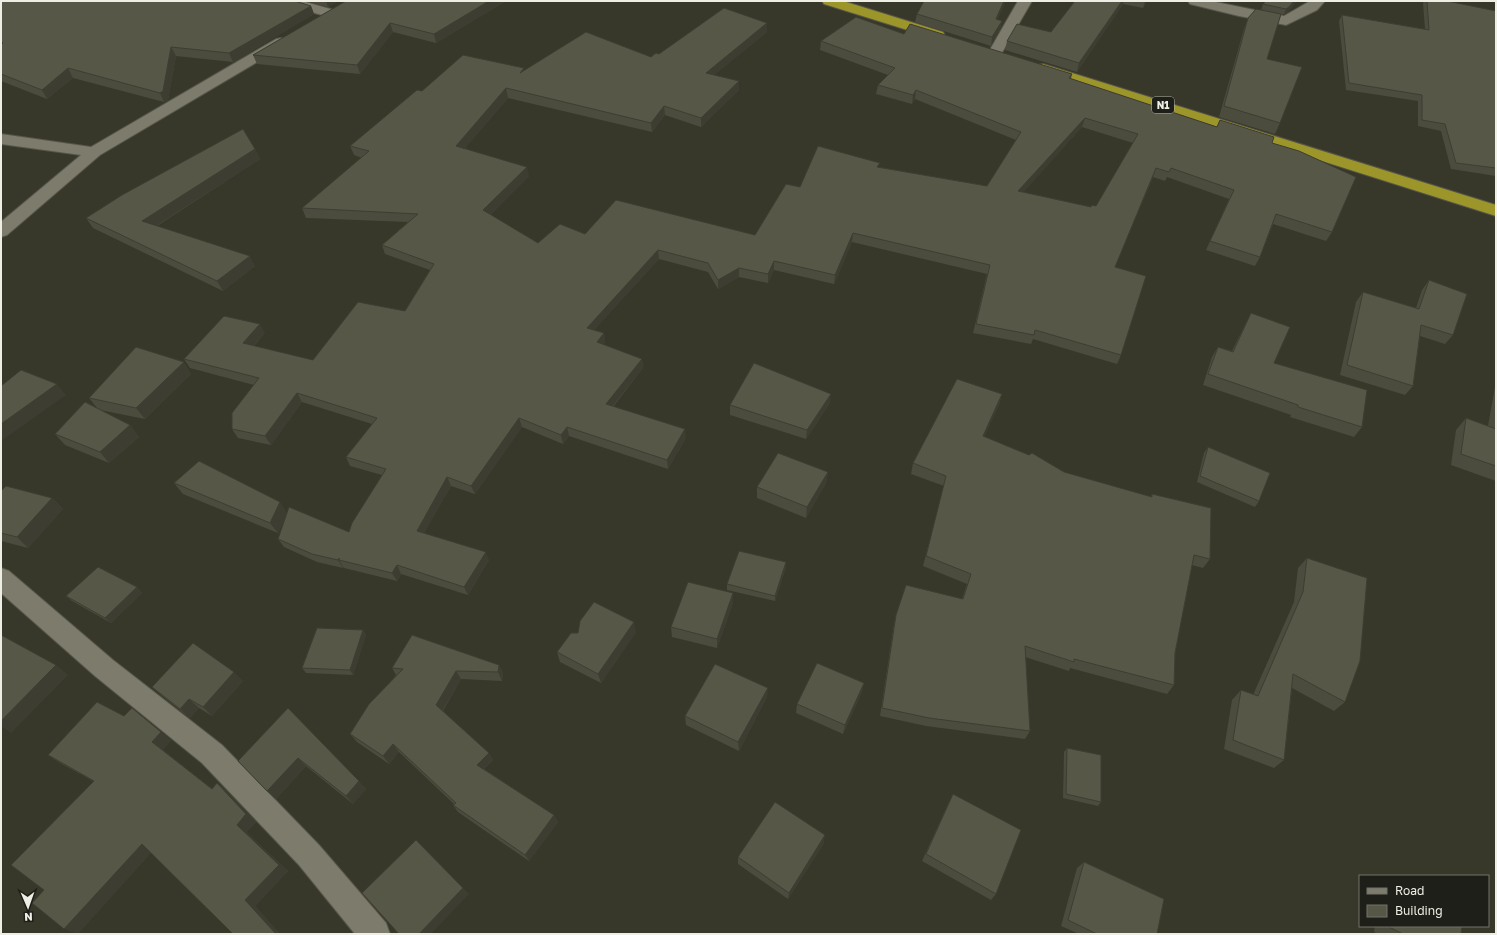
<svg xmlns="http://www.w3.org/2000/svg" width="1497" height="935" font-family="'Golos Text',sans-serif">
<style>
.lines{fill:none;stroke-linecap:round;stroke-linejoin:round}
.street-casing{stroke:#565549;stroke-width:2}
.highway-casing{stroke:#565549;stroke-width:2}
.street{fill:#7c7b6c;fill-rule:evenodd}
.highway{fill:#9c962a;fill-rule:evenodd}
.wall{fill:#4b4b3e;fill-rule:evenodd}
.shaded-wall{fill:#3d3d32}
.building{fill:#575748;stroke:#3d3d32;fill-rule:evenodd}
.labels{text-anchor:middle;stroke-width:3;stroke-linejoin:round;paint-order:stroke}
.shield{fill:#1f1f19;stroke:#b0b0a8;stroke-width:1}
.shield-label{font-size:10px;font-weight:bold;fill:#eeeee5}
</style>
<rect width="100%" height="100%" fill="#38382a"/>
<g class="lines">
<g class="street-casing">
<path id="street" d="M280,1H302L334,10L336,13L334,16L329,17L282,4Z
M1018,1H1032L1000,56L995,57L990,56L988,53Z
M1188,1H1211L1284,16L1310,1H1325L1317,10L1286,25L1239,16L1190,4Z
M281,38L286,39L288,42L286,45L100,155L7,235L1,237V222L81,155L1,144V134L91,147L276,39Z
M1,568L9,571L113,660L222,745L319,845L386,923L390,934H355L299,865L202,763L95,676L1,593Z"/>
</g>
<g class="highway-casing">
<path id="highway" d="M822,1H843L943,32L945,35L943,38L938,39L933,38L824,4Z
M1043,64L1496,205V216L1038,71L1036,68L1038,65Z"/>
</g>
<use href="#street" class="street"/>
<use href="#highway" class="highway"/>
</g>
<path class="wall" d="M1,1L311,6L314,14L233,62L176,56L168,100L164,102L73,78L47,99L1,81Z
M307,1H338L328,7Z
M346,1H506L436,43L393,32L360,74L257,64L253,55Z
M1075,1H1147L1143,8L1123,4L1077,72L1005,50L1007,41L1051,32Z
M1297,1L1287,13L1284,14H1281L1267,59L1280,123L1275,134L1219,117L1244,29L1248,18L1261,10L1263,4Z
M1424,1H1447L1496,11V176L1451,169L1441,131L1418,126V101L1346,90L1339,21L1342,15L1425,29L1423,3Z
M917,14L998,20L1002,21L1000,29L991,46L915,22Z
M767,32L714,75L739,81V90L701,127L665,115L652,132L508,98L465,148L529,176L490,215L538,243L585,234L755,235L800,187L879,167L987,186L1016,140L915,99L912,104L876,94L878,85L888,75L820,50L821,41L904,34L1072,74L1071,79L1217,127L1220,120L1272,143L1332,232L1326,241L1273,224L1260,257L1255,266L1206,250L1229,199L1167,177L1165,181L1153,177L1115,267L1121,355L1117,364L1033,339L1031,344L973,333L987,274L852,242L834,284L774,270L768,283L739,277L718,289L708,272L659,259L594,330L604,333L605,342L603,345L642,359L643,368L613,407L686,438L668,469L569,436L563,444L522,427L475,494L451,486L424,533L489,560L468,595L401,574L397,581L344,568L343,567V568L317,562L284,547L278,539L349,532L382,475L350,466L346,457L372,424L302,402L271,445L238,438L232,429L254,385L190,368L184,359L265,333L254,346L313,360L405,311L430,270L385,254L382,245L408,222L306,218L302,208L362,158L354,155L350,146L422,91L525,70L651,57L659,54ZM1082,127L1133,143L1096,206L1091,207L1023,192Z
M255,149L260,159L157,226L255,266L223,291L93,228L86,218Z
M1429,280L1453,335L1445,344L1420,336L1413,386L1405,395L1340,375L1356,302L1363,292L1416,308L1422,290Z
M1251,313L1274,363L1362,427L1354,437L1290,417L1291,415L1203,385L1212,357L1218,347L1232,351Z
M191,374L145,419L100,410L130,425L139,437L109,463L65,445L55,434L97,408L89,398Z
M1496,381V481L1451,465L1456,430L1466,418L1488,426Z
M1002,394L999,405L984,436L1064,472L1151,497L1152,494L1210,559L1203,568L1192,565L1175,653L1174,685L1167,694L1070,668L1069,671L1025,657L1030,731L1025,739L926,726L880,716L894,624L896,615L962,599L967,584L923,566L944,486L911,474L913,463Z
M830,403L806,439L730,415V405Z
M1208,447L1259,501L1255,507L1197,482L1204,453Z
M828,472L826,483L806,518L757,498V487Z
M174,483L287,513L278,533L183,494Z
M1,491L52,498L63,509L28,548L1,541Z
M1307,558L1345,702L1334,711L1292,688L1284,760L1274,768L1224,749L1232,700L1241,690L1253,695L1294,602L1298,568Z
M786,562V567L775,601L727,590V584Z
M137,587L142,593L111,623L72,601L66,596Z
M733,593V603L717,648L672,637L671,627Z
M363,630L366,635L353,675L306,673L302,668Z
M636,632L601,683L560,662L557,652L578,633Z
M499,665L503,673L502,681L461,679L443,711L489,753L493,760L484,769L554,815L558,822L529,861L458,812L453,805L454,804L399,752L389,764L357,742L350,734L396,675L392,668Z
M243,681L212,716L199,708L190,718L162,696L152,687Z
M864,683L862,692L843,734L796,713L797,704Z
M767,697L739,751L686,725L685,716Z
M288,708L366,789L353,804L306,766L276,799L267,791Z
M171,740L163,750L212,789L217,783L227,791L256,822L246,832L288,871L255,906L280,934H233L151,853L44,890L93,781L60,763L48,755Z
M1067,748L1101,802L1098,806L1063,798L1064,752Z
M949,802L996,894L991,900L922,861Z
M824,843L788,899L738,864V857Z
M1084,862L1157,934H1079L1061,926L1077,868Z
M1375,926H1462L1461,934H1378L1374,932Z"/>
<path class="shaded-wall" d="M326,1H338L328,7Z
M489,1H506L436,43L434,34Z
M1004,1H1006L994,28L996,19Z
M1122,1H1124L1123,4L1077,72L1079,63Z
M1145,1H1147L1143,8Z
M1294,1H1297L1287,13L1284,14L1286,9Z
M311,6L314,14L233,62L229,53Z
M1002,21L1000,29L991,46L992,37Z
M390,23L393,32L360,74L357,65Z
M767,23V32L706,82V73Z
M171,47L176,56L168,100L164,102L160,93Z
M68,68L73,78L47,99L42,90Z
M739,81V90L701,127V118Z
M506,88L508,98L459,155L456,146Z
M916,90L915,99L912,104L913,95Z
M664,106L665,115L652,132L651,123Z
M1085,118L1082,127L1016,201L1018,191Z
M255,149L260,159L148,231L142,221Z
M527,167L529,176L485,220L483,210Z
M853,233L852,242L834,284L835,275Z
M658,250L659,259L588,337L587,328Z
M250,256L255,266L223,291L217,281Z
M774,261V270L768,283V274Z
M739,268V277L718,289V280Z
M260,324L265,333L248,352L243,343Z
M604,333L605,342L599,351L597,342Z
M642,359L643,368L607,413L606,404Z
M184,362L191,374L145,419L136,408Z
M57,384L66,395L1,441V424Z
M297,393L302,402L271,445L265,436Z
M831,394L830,403L806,439L807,430Z
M1002,394L999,405L980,446L983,436Z
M519,418L522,427L475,494L471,486Z
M130,425L139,437L109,463L100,452Z
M567,427L569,436L563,444L561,435Z
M685,429L686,438L668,469L667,460Z
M828,472L826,483L806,518L807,507Z
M447,477L451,486L421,539L417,531Z
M52,498L63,509L28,548L17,537Z
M280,502L287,513L278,533L270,523Z
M486,552L489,560L468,595L464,587Z
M339,558V560L343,567V568L338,560Z
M786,562V567L775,601V596Z
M397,565L401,574L397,581L392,573Z
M137,587L142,593L111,623L105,618Z
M733,593V603L717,648V639Z
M634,622L636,632L601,683L598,674Z
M363,630L366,635L353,675L350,670Z
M56,665L68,675L11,733L1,726V721Z
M499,665L503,673L502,681L498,672Z
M456,671L461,679L441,713L436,705Z
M234,672L243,681L212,716L203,707Z
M864,683L862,692L843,734L845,725Z
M768,688L767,697L739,751L738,742Z
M189,699L199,708L190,718L180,709Z
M161,732L171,740L163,750L152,742Z
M393,744L399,752L389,764L383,756Z
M489,753L493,760L481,772L477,765Z
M298,758L306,766L276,799L267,791Z
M359,781L366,789L353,804L346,796Z
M217,783L227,791L256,822L246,832L288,871L255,906L280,934H276L245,900L237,825Z
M554,815L558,822L529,861L525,855Z
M825,835L824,843L788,899L789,893Z
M142,844L153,851L78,934L64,929Z
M463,888L469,894L431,934H419Z"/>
<path class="building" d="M1,1H295L311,6L229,53L171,47L163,91L160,93L68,68L42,90L1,74V44L3,43L1,41Z
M346,1H489L434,34L390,23L357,65L253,55Z
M924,1H1004L996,19L1002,21L992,37L917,14Z
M1075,1H1122L1079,63L1007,41L1017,24L1051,32Z
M1266,1H1294L1289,7L1286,9L1263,4Z
M1427,1H1447L1496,11V168L1456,163L1445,124L1422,120V95L1349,83L1342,15L1429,30Z
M724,8L767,23L706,73L739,81L701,118L664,106L651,123L506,88L456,146L527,167L483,210L538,243L560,224L585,234L616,200L755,235L786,184L800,187L818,146L880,163L877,167L987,186L1021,132L916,90L913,95L878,85L895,68L821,41L856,17L904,34L910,24L1072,74L1069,78L1217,127L1220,120L1274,137L1272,143L1299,151L1356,177L1332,232L1276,214L1260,257L1210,241L1234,190L1171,168L1169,172L1156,168L1115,267L1146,276L1121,355L1035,330L1034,335L976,324L990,265L853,233L835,275L774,261L768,274L739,268L718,280L708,263L658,250L587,328L604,333L597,342L642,359L606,404L685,429L667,460L567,427L561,435L519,418L471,486L447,477L417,531L486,552L464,587L397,565L392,573L339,560V558L338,560L312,554L278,539L289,507L349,532L352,523L386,469L346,457L377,418L297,393L265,436L232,429V413L259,378L184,359L224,316L260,324L243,343L313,360L358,302L405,311L434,264L382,245L418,214L302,208L369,151L350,146L417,90L422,91L463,55L524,68L520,73L586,32L651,57L656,53L659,54ZM1085,118L1138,134L1096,206L1092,205L1091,207L1018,191Z
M1256,9L1281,14L1267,59L1302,67L1280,123L1224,106L1248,18Z
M243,129L255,149L142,221L250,256L217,281L86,218L122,195Z
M1429,280L1467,294L1453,335L1421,325L1413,386L1347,365L1363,292L1419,309Z
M1251,313L1290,327L1274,363L1367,390L1362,427L1298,407V405L1208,374L1218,347L1233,352Z
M136,347L184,362L136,408L89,398Z
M754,363L831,394L807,430L730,405Z
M21,370L57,384L1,424V386Z
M957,379L1002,394L983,436L1029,455L1032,453L1064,472L1152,497V494L1211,508L1210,559L1194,555L1175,653L1174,685L1074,659V662L1025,646L1030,731L929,718L882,708L896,615L906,585L963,599L971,574L926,556L946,476L913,463Z
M85,402L130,425L100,452L55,434Z
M1466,418L1496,429V427V466L1461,454Z
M1208,447L1270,473L1259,501L1200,476Z
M778,453L828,472L807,507L757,487Z
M199,461L280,502L270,523L174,483Z
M6,486L52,498L17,537L1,533V491Z
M739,551L786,562L775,596L727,584Z
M1307,558L1367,578L1360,661L1345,702L1293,674L1284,760L1233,740L1241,690L1258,696L1303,592Z
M98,567L137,587L105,618L66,596Z
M688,582L733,593L717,639L671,627Z
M594,602L634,622L598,674L557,652L571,633H578L580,621Z
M317,628L363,630L350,670L302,668Z
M1,635L56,665L1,721Z
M412,635L499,665L498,672L456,671L436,705L489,753L477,765L554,815L525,855L453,805L456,803L393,744L383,756L350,734L369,704L403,669L392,668Z
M193,643L234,672L203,707L189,699L180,709L152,687Z
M817,663L864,683L845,725L797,704Z
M715,664L768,688L738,742L685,716Z
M97,702L124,716L132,708L161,732L152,742L212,789L217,783L246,814L237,825L279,865L245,900L276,934H233L142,844L64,929L32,903L44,890L11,865L94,781L48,755Z
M288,708L359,781L346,796L298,758L267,791L238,761Z
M1067,748L1101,755V802L1066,794Z
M953,794L1021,830L996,894L926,854Z
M775,802L825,835L789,893L738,857Z
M416,840L463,888L419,934H399L362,893Z
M1084,862L1164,899L1157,934H1097L1068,920Z
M1387,926H1462L1461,934H1403Z"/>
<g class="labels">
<rect class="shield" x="1152" y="97" width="22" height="16" rx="3"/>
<g class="shield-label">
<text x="1163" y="109">N1</text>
</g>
</g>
<rect width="1497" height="935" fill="none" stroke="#eeeee5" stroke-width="4"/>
<rect x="1359" y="875" width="130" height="52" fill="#1f1f19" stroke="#72726b"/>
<rect x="1367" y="888" width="20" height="6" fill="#7c7b6c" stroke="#72726b"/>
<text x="1395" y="895" font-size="12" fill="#eeeee5">Road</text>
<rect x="1367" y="905" width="20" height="12" fill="#575748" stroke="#72726b"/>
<text x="1395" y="915" font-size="12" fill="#eeeee5">Building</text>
<g transform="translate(28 907) rotate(178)" stroke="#1f1f19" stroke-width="3" paint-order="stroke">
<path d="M0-3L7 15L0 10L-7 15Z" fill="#eeeee5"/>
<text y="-6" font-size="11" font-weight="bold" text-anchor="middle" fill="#eeeee5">N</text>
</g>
</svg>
